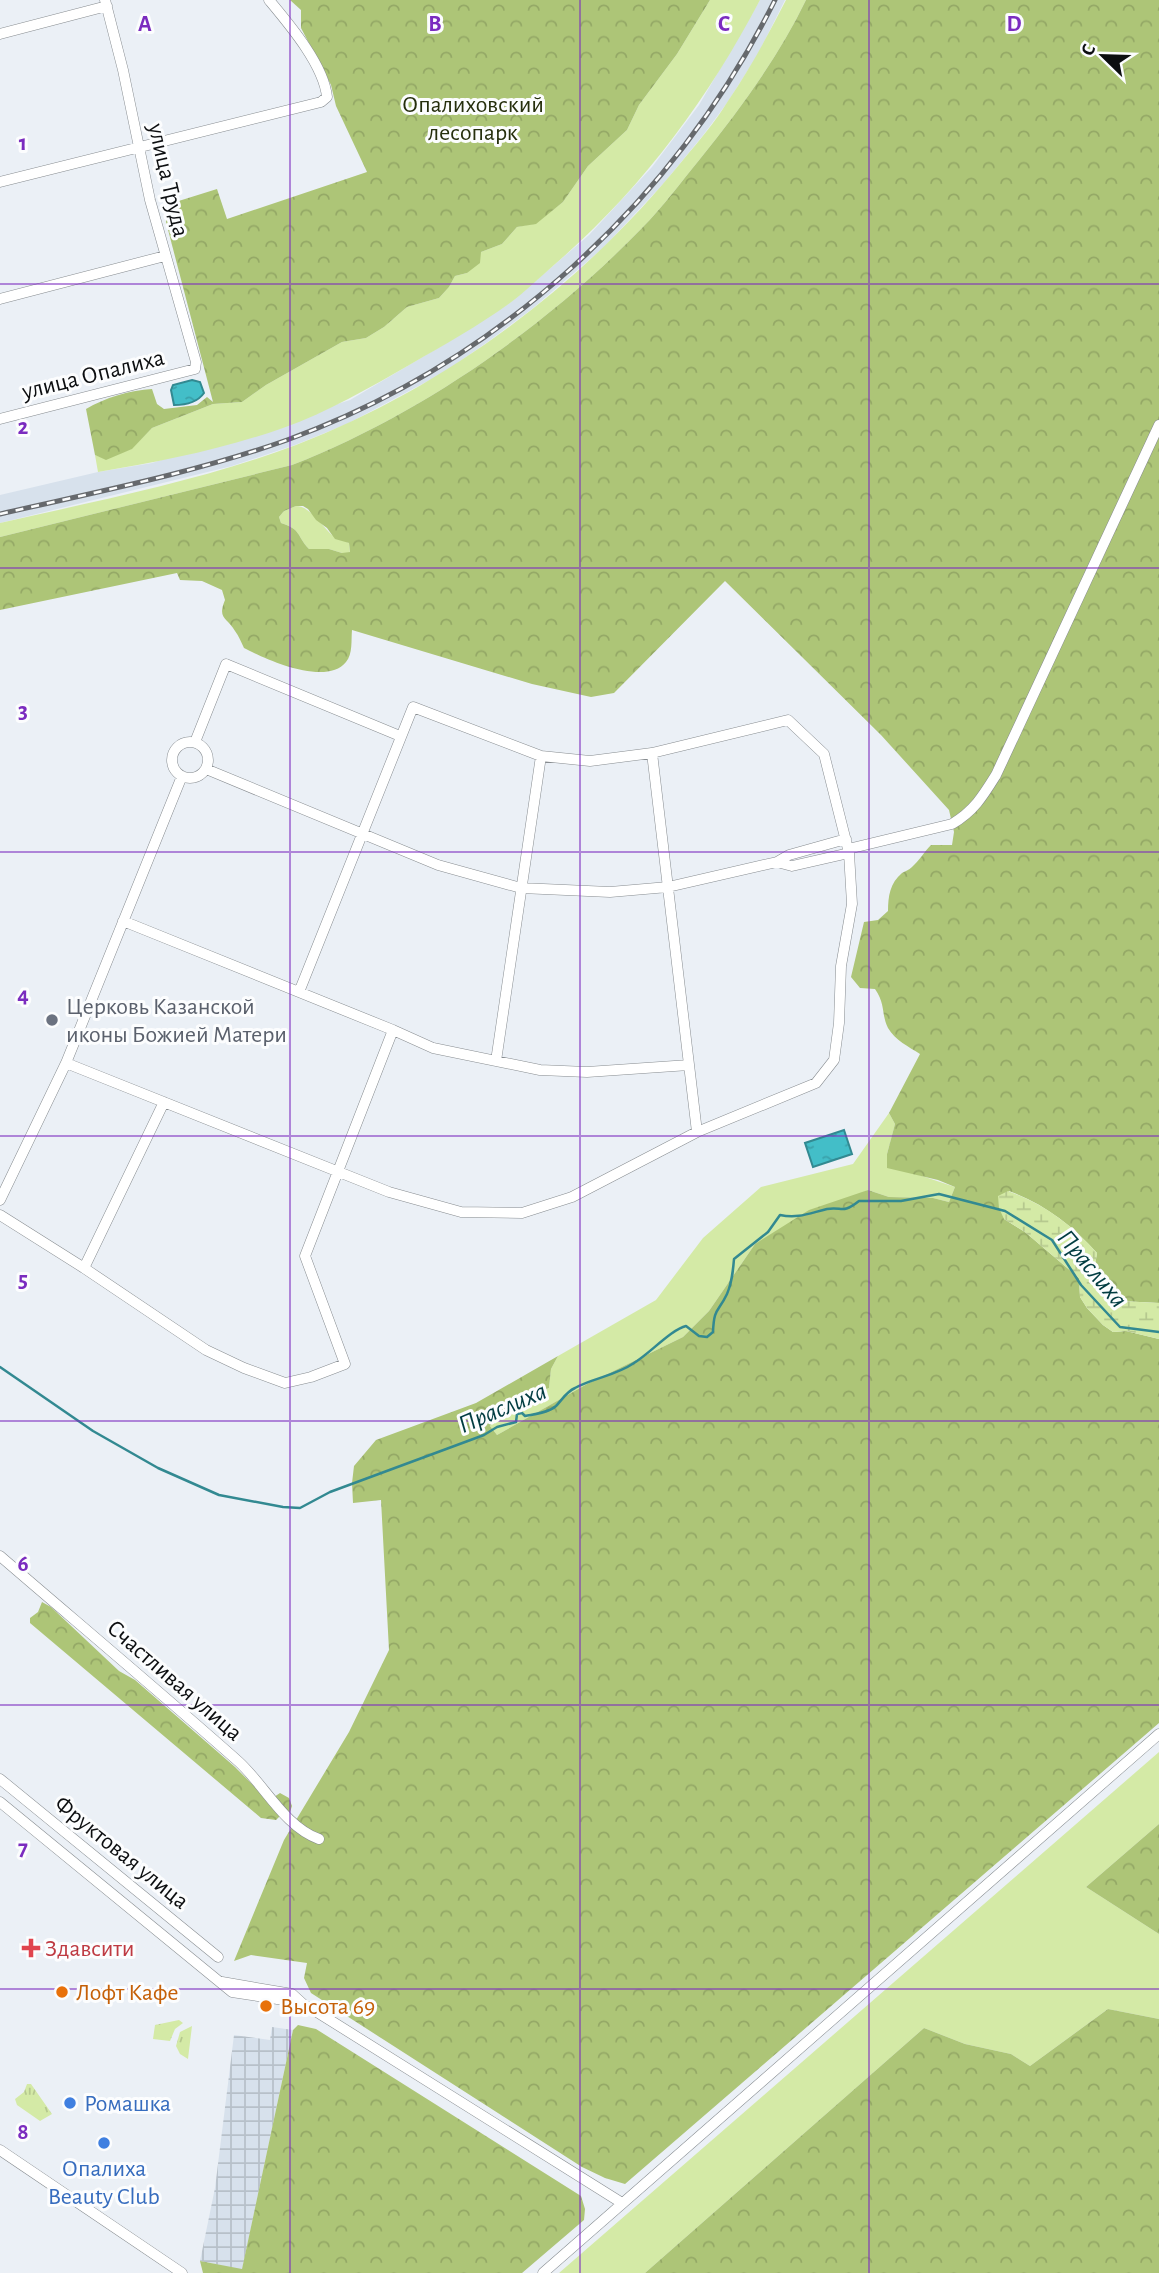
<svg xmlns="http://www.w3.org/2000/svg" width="1159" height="2273" font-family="'Alegreya Sans',sans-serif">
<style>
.industrial{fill:url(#industrial-grid)}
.built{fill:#d7e1ec}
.green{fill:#d4eaa6}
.forest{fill:url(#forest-crowns);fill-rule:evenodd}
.wetland{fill:url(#wetland-marsh)}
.park{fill:url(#park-tufts)}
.water{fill:url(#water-ripples);stroke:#328991;stroke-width:2}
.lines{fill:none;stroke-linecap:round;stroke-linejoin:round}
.stream{stroke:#328991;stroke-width:2.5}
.street-casing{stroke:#878c90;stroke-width:11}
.street{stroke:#fff;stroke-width:10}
.rail-casing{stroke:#66696d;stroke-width:5}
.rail{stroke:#fcfdfe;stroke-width:2.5;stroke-dasharray:8;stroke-linecap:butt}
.grid{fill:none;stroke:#7b2cbf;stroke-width:2;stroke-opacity:0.55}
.worship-dot{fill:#6b7280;stroke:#fcfdfe;stroke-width:2.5}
.health-dot{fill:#e0444e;stroke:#fcfdfe;stroke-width:2.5}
.food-dot{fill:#e8710a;stroke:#fcfdfe;stroke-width:2.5}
.shop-dot{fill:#3f7fe0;stroke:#fcfdfe;stroke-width:2.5}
.labels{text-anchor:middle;stroke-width:6;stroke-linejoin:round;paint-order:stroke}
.park-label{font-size:24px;fill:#262f0d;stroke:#fcfdfe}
.street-label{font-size:24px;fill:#0c0e10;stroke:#fcfdfe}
.worship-label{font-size:24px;fill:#5b616d;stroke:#fcfdfe;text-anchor:start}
.health-label{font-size:24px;fill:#be3a42;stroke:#fcfdfe;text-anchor:start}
.food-label{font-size:24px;fill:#c56008;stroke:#fcfdfe;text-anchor:start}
.shop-label{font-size:24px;fill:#366cbe;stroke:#fcfdfe;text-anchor:start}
.water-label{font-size:26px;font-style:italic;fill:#013c41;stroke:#fcfdfe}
.grid-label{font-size:23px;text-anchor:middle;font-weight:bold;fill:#7b2cbf;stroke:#fcfdfe;stroke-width:6;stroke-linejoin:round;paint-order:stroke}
</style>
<defs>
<pattern id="industrial-grid" width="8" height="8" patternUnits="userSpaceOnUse" patternTransform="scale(1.75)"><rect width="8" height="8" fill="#d7e1ec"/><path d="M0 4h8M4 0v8" fill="none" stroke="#b7c0c9"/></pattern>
<pattern id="forest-crowns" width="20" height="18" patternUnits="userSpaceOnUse" patternTransform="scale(1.75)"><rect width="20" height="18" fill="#adc577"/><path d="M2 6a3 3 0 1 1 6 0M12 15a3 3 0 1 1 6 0" fill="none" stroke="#94a866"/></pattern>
<pattern id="wetland-marsh" width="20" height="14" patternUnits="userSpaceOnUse" patternTransform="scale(1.75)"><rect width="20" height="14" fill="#d4eaa6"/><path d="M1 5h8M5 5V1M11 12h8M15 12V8" fill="none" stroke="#b5c88e"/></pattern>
<pattern id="park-tufts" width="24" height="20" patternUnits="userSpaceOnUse" patternTransform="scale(1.75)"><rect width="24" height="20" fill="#d4eaa6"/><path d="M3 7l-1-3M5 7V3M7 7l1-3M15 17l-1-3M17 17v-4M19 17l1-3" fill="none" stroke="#b5c88e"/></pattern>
<pattern id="water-ripples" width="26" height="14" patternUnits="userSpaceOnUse" patternTransform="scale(1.75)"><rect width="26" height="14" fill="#43bec8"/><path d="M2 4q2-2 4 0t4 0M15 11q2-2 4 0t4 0" fill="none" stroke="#3aa2ab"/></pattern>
</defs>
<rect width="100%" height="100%" fill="#ebf0f6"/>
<path class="industrial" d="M272,2027L293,2030L242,2270L200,2261L215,2188L234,2035L270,2040Z"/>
<path class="built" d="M760,0H785L757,56L727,103L704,134L664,183L603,248L532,309L489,341L443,373L347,424L295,445L232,466L0,523V495L98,472L152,463L350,400L448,342L511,302L589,235L652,167L699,105Z"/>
<path class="green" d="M710,0H760C707,101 640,191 554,265C539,278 525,292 510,303C478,326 444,345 411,364C369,388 328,412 283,428C223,449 160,462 98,472L95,455L106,459L131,449L152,428L213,404L242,402L266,385L342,342L366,338L384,327L407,307L439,298L449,287L455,276L467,273L481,252L502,244L517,227L536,223L563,202L588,166L627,130L639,105L677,54Z
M786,0H806C778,58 740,109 700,159C681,182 663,207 642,228C546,327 420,415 292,465L0,537V523C97,501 204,480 296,445C447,387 582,285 683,160C699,141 715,122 728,101C750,69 768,35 786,0Z
M296,506C310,506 322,526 332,535C337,538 344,540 349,543L350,553H342L329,549H309C296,535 302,530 281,523L279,517L284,511Z
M889,1113L895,1124L887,1154L919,1175L955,1187L949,1202L933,1198L889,1197L868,1190L755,1244L709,1311L683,1337L587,1384L497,1435L490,1426L500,1412L512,1410L529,1397L549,1388L551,1369L558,1356L656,1300L703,1238L761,1187L853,1164Z
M1159,1752V1824L1086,1887L1159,1934V2019L1108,2009L1030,2066L1011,2054L965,2044L924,2028L645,2273H559Z"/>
<path class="forest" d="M290,0H710L677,54L639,105L627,130L588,166L563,202L536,224L517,227L502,244L481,252L480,263L467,273L455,276L449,287L439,298L407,307L384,327L366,338L342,342L266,385L242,402L213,404L152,428L132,449L106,460L95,455L86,409C104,398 131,390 152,389L157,404L164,409L197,405L207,397L213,402L166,222L169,204L217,189L227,219L367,172L336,106L331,85L301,28V10Z
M806,0H1159V1303L1120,1301L1108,1288L1095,1265L1097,1253C1072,1225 1044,1204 1009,1191L1004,1219L1025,1232L1079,1278L1080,1297L1087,1308L1103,1325L1113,1332L1126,1331L1159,1339V1723L625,2184L605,2178L582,2167L311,1993L304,1978L307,1963L251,1955L234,1961L284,1840L349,1732L389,1650L381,1500L353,1503L352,1483L354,1466L376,1440L476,1403L558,1356L551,1369L549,1388L529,1397L524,1405L500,1412L490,1426L497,1435L587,1384L683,1337L709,1311L755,1244L809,1210L868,1190L889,1197L933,1198L949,1202L955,1187L938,1180L887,1168V1154L895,1124L889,1113L920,1054C909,1047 895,1040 888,1028C881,1014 886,1005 875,989L860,988L851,977L864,922L878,920L888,911C888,896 890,883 902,873C905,871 909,870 912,867C919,861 924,852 931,845H952L954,832L949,810L881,735L725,581L614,693L591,697L532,684L352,630C351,640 353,654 346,662C326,687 265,659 244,648C241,642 239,636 235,631C227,617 217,619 225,600L222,590L202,581L180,580L177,573L0,610V537L292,465C420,415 546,327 642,228C663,207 681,182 700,159C740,109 778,58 806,0ZM296,506H303L308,509L316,520L327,528L335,539L349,543L350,552L342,553L329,549H309C296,535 302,530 281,523L279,517L284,511Z
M42,1602L51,1607L119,1671L135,1680L235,1767L266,1798L271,1799L280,1793L289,1798L292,1806L290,1812H284L276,1820L261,1818L30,1623V1618L38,1612Z
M1159,1824V1934L1086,1887Z
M1108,2009L1159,2019V2273H645L924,2028L965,2044L1011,2054L1030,2066Z
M298,2025L316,2029L581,2196L585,2209L584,2220L522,2273H203L200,2261L242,2269L293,2030Z"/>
<path class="wetland" d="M1008,1191C1044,1204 1072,1225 1097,1253L1095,1266L1108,1288L1120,1301L1159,1303V1339L1126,1331L1113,1332L1103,1325L1087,1308L1080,1297L1079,1278L1025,1232L1004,1219L999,1208L998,1196Z"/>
<path class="park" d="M179,2020L183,2023L175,2029L170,2041L153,2039L155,2025Z
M192,2026L188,2059L180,2054L176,2046L180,2032Z
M27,2084H31L52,2114L40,2121L17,2105L15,2099L24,2092Z"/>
<path class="water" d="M192,380L200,382L204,393C197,403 186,405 174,405L171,390L173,385Z
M844,1130L852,1154L813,1167L805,1143Z"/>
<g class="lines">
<path class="stream" d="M0,1367L93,1431L158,1468L219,1495L283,1507L300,1508L330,1492L484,1435L497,1427L516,1422L517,1414L522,1413L525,1416C535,1414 548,1413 556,1406C562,1400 566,1392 575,1388C593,1378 615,1376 634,1363C649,1354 672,1329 686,1326L699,1336L707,1337L713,1332C714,1307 718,1313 727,1294C732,1283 733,1271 734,1259L768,1232L780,1215C798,1219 810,1213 827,1209C843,1206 841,1215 859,1201H901L939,1194L1005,1211L1052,1240L1081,1285L1120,1327L1159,1332"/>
<g class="street-casing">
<path id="street" d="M0,34L107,6
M0,182L321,102L327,97C324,65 289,24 269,0
M0,299L165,256
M0,419L195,369L196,362L150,200L123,70L105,0
M195,742L226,664L400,736
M172 760a18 18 0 1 1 36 0a18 18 0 1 1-36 0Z
M652,753L697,1132
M206,769L438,865L521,888L610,892L668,887L777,862L789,855L846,839
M848,849L952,824C974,811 983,796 996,775L1159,425
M777,862L792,866L849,853
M123,921L393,1030L433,1048L540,1070L587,1072L689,1065
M496,1061L541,756
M66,1063L389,1192L461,1212L522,1213L572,1197L697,1132L816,1083L834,1060L839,1023L841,966L852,904L849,853L824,754L788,720L652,753L590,761L541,756L413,707L299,992
M0,1200L66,1063L182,776
M0,1215L84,1268L206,1350L244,1368L285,1383L311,1377L345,1364L305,1256L393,1030
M84,1268L164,1102
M0,1556C79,1624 160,1692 239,1762C265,1786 285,1827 319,1839
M0,1779L218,1957
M0,1802L232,1992L284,2000L309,2007L622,2203
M222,1982L292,1994L303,2004
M0,2150L182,2273
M543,2273L1159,1734"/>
</g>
<use href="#street" class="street"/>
<g class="rail-casing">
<path id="rail" d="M0,514C96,492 194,473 287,440C499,363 675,201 775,0"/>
</g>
<use href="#rail" class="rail"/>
</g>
<path class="grid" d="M290,0V2273M580,0V2273M869,0V2273M0,284H1159M0,568H1159M0,852H1159M0,1136H1159M0,1421H1159M0,1705H1159M0,1989H1159"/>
<circle class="worship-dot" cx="52" cy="1020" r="7"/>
<path class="health-dot" d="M27.5 1937.5h7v7h7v7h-7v7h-7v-7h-7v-7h7z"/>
<g class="food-dot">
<circle cx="62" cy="1992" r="7"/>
<circle cx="266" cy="2006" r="7"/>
</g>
<g class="shop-dot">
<circle cx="70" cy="2103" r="7"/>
<circle cx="104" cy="2143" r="7"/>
</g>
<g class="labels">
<g class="park-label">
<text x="473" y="112">Опалиховский<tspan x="473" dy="28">лесопарк</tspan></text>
</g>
<g class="street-label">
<text transform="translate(169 180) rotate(77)" y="8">улица Труда</text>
<text transform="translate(93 374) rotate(-14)" y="8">улица Опалиха</text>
<text transform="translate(175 1680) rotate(41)" y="8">Счастливая улица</text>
<text transform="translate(122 1852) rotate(39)" y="8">Фруктовая улица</text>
</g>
<g class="worship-label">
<text x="66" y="1014">Церковь Казанской<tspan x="66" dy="28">иконы Божией Матери</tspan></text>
</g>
<g class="health-label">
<text x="45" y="1956">Здавсити</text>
</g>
<g class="food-label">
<text x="76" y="2000">Лофт Кафе</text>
<text x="280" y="2014">Высота 69</text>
</g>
<g class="shop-label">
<text x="84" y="2111">Ромашка</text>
<text x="104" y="2176" text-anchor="middle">Опалиха<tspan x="104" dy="28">Beauty Club</tspan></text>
</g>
<g class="water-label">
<text transform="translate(1093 1268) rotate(50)" y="9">Праслиха</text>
<text transform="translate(502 1407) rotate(-23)" y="9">Праслиха</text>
</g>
</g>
<g class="grid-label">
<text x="145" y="31">A</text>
<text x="435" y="31">B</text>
<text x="724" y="31">C</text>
<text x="1014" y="31">D</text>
<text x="23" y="150">1</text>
<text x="23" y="434">2</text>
<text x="23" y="718">3</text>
<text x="23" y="1002">4</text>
<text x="23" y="1287">5</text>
<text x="23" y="1571">6</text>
<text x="23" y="1855">7</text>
<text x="23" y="2139">8</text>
</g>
<g transform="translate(1103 56) rotate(293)" stroke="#fcfdfe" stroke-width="5" paint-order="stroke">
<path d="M0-5L12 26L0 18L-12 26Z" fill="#0c0e10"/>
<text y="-10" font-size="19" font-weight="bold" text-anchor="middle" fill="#0c0e10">С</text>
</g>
</svg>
